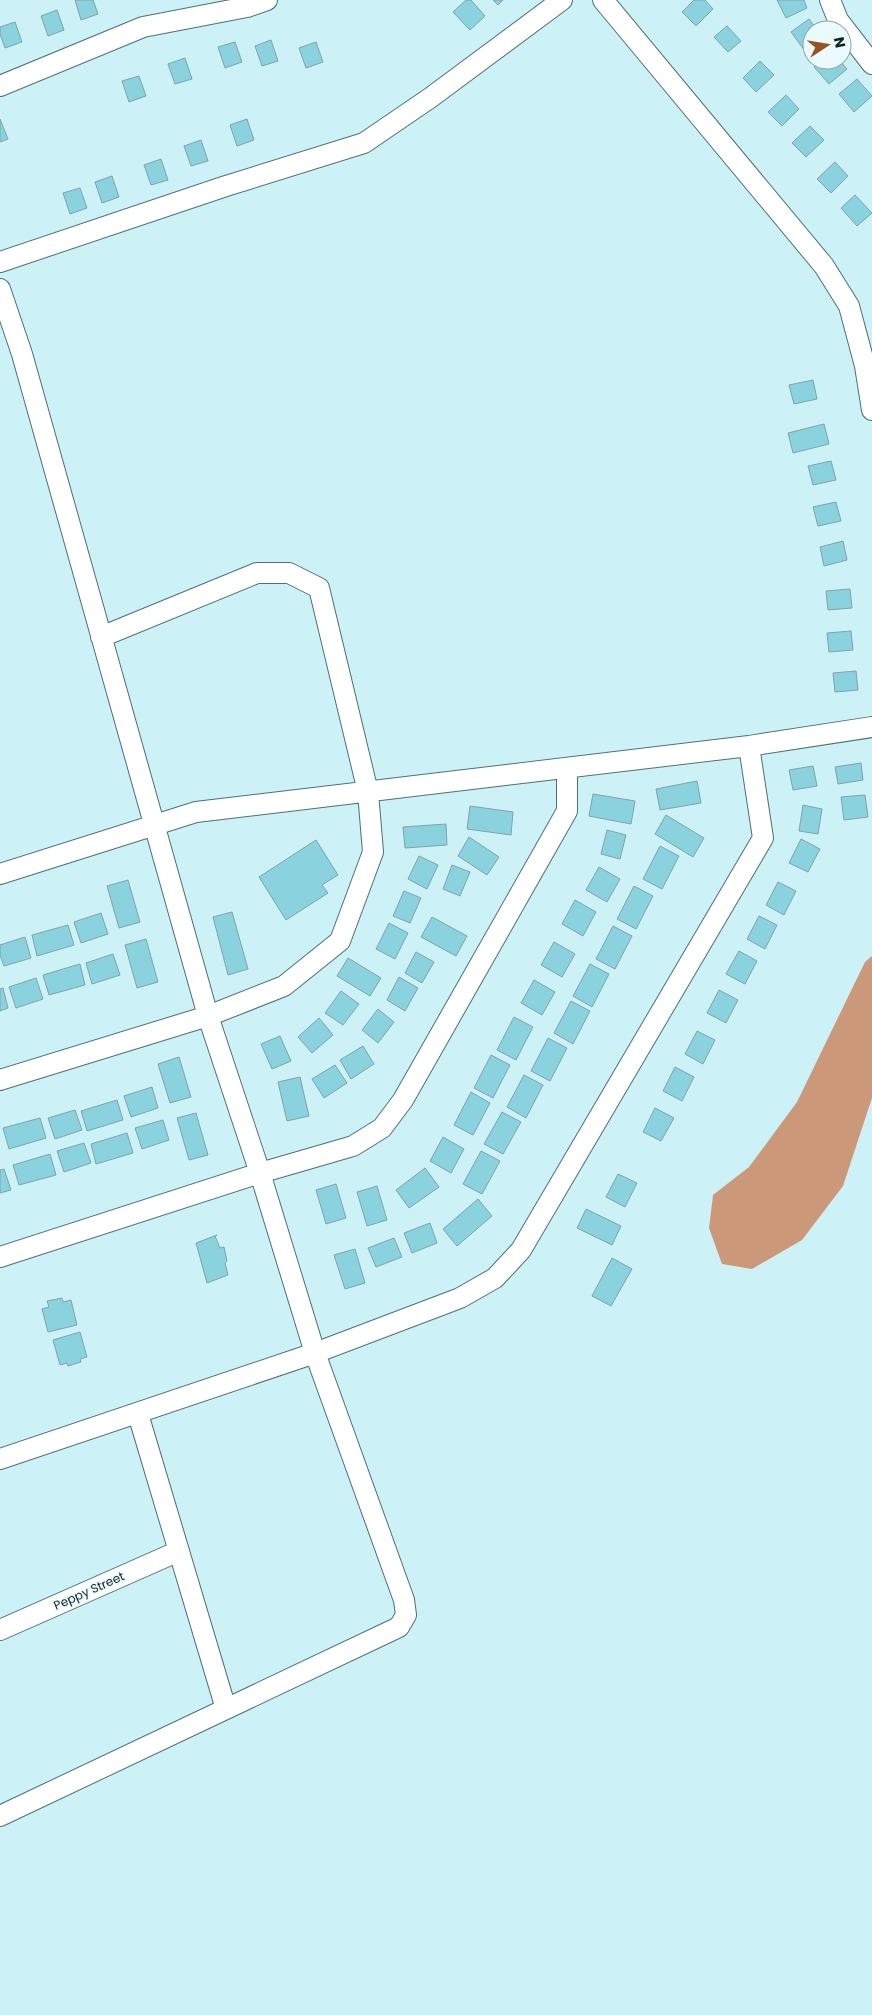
<svg xmlns="http://www.w3.org/2000/svg" width="872" height="2015" font-family="Poppins,sans-serif">
<style>
.water{fill:#cb9979}
.building{fill:#8ad3de;stroke:#7fa3a8}
.lines{fill:none;stroke-linecap:round;stroke-linejoin:round}
.minor-casing{stroke:#4e7075;stroke-width:22}
.minor{stroke:#fff;stroke-width:20}
.labels{text-anchor:middle;stroke-width:4;stroke-linejoin:round;paint-order:stroke}
.street-label{font-size:12px;fill:#122022;stroke:#ebfafc}
</style>
<rect width="100%" height="100%" fill="#ccf2f7"/>
<path class="water" d="M872,956V1098L843,1186L802,1240L752,1269L722,1264L709,1228L713,1195L749,1167L797,1102L865,962Z"/>
<path class="building" d="M75,0H93L98,14L81,20Z
M466,0H471L485,16L470,30L453,12Z
M493,0H503L498,5Z
M694,0H705L713,9L696,26L682,12Z
M777,0H804L807,8L786,18Z
M57,10L64,30L48,36L41,16Z
M809,19L817,30H812V46L805,51L791,32Z
M15,22L22,42L5,48L0,34V27Z
M727,26L741,41L728,52L714,37Z
M271,40L278,61L262,66L255,46Z
M235,42L242,62L225,68L218,47Z
M316,42L323,62L306,68L299,48Z
M185,58L192,79L175,84L168,64Z
M823,60H839L847,69L829,84L814,67Z
M760,61L774,75L756,92L743,78Z
M139,76L146,96L129,102L122,81Z
M857,79L872,96L854,112L839,94Z
M786,95L799,109L782,126L768,112Z
M0,119L8,139L0,142Z
M247,119L254,140L237,146L230,125Z
M810,126L824,140L806,157L792,143Z
M201,140L208,161L191,166L184,146Z
M161,159L168,180L151,185L144,165Z
M835,162L848,176L831,193L817,179Z
M112,176L119,197L102,203L95,182Z
M80,188L87,208L70,214L63,193Z
M855,195L872,213L857,226L841,208Z
M813,380L817,399L794,404L789,385Z
M824,424L829,444L793,453L788,433Z
M831,461L836,480L813,485L808,466Z
M836,502L841,521L818,526L813,507Z
M843,541L847,560L824,566L820,547Z
M850,589L852,608L828,610L826,591Z
M851,631L853,650L829,652L827,633Z
M856,671L858,690L835,692L833,673Z
M861,763L863,780L838,784L835,767Z
M813,766L817,786L793,790L789,770Z
M697,781L701,803L660,810L656,789Z
M593,794L635,801L631,824L589,816Z
M865,795L868,817L844,820L841,797Z
M803,805L822,809L818,834L799,831Z
M470,806L513,812L511,835L467,829Z
M666,815L704,838L693,857L655,834Z
M446,824L447,845L405,848L403,827Z
M607,830L626,835L620,859L601,854Z
M469,837L499,857L487,875L458,856Z
M801,839L820,849L808,872L789,863Z
M316,840L338,875L322,885L328,893L286,920L259,877Z
M660,846L679,856L662,889L643,879Z
M419,856L438,865L427,889L408,879Z
M452,865L470,872L460,896L443,889Z
M599,867L620,879L607,902L586,890Z
M128,880L140,922L119,928L107,886Z
M778,882L796,891L784,915L766,905Z
M634,886L653,896L636,929L617,919Z
M404,891L421,898L410,923L393,916Z
M575,900L596,912L583,936L562,924Z
M232,912L248,969L228,975L213,917Z
M101,913L108,934L81,943L74,922Z
M759,916L777,925L765,949L747,939Z
M432,917L467,936L456,956L421,937Z
M389,923L408,933L395,959L376,949Z
M68,925L74,945L37,956L32,935Z
M613,926L632,936L615,969L596,959Z
M25,937L31,958L4,966L0,955V945Z
M146,939L158,982L137,988L125,945Z
M554,942L575,954L562,977L541,965Z
M739,951L757,961L745,984L726,974Z
M416,952L434,962L422,983L405,973Z
M113,954L120,975L92,984L86,963Z
M348,958L381,978L370,996L337,976Z
M80,964L85,985L49,995L43,975Z
M590,964L609,974L592,1007L573,996Z
M399,977L418,988L405,1011L387,1000Z
M36,978L43,999L16,1008L9,987Z
M534,980L555,992L542,1015L521,1003Z
M3,988L8,1008L0,1011V989Z
M719,990L738,1000L726,1023L707,1013Z
M341,991L359,1004L343,1025L325,1013Z
M571,1001L590,1011L573,1044L554,1033Z
M378,1009L394,1022L378,1043L362,1030Z
M514,1017L533,1027L516,1060L497,1050Z
M319,1018L333,1035L312,1053L298,1037Z
M697,1031L715,1040L703,1064L685,1054Z
M280,1036L291,1061L272,1069L261,1044Z
M548,1038L567,1048L550,1081L531,1071Z
M363,1046L374,1064L351,1079L340,1060Z
M491,1055L510,1065L493,1098L474,1088Z
M179,1057L191,1097L170,1103L158,1064Z
M335,1065L347,1083L324,1098L312,1079Z
M675,1067L694,1077L682,1101L663,1091Z
M524,1075L543,1085L526,1118L507,1107Z
M300,1077L309,1116L287,1121L278,1082Z
M152,1087L158,1108L131,1117L124,1096Z
M471,1092L490,1103L473,1135L454,1125Z
M117,1100L123,1120L87,1131L81,1111Z
M655,1108L674,1118L661,1141L643,1132Z
M75,1110L82,1130L55,1139L48,1118Z
M502,1112L521,1122L503,1154L484,1144Z
M196,1113L208,1155L189,1160L177,1118Z
M40,1118L46,1138L9,1149L3,1128Z
M163,1120L169,1140L142,1149L135,1128Z
M127,1133L133,1153L96,1164L91,1144Z
M443,1137L464,1149L451,1173L430,1161Z
M84,1143L91,1163L64,1172L57,1151Z
M481,1151L500,1161L482,1194L463,1184Z
M50,1154L56,1175L19,1185L13,1165Z
M425,1168L439,1187L409,1208L396,1190Z
M4,1169L11,1190L0,1193V1170Z
M618,1174L637,1183L625,1207L606,1197Z
M336,1184L346,1218L326,1224L316,1190Z
M377,1186L387,1220L367,1226L357,1192Z
M478,1199L492,1216L457,1246L443,1229Z
M586,1209L621,1226L612,1245L577,1228Z
M430,1223L437,1243L412,1253L404,1233Z
M217,1235L215,1236L220,1248L224,1247L227,1261L225,1263L228,1275L207,1283L196,1243Z
M394,1238L402,1257L376,1267L368,1248Z
M355,1249L365,1283L345,1289L334,1255Z
M612,1258L632,1269L611,1306L592,1296Z
M62,1298L63,1302L71,1300L77,1325L48,1332L42,1309L49,1307L47,1301Z
M80,1332L87,1357L80,1359L81,1362L68,1366L67,1363L60,1365L53,1340Z"/>
<g class="lines">
<g class="minor-casing">
<path id="minor" d="M603,0L824,266L849,306L865,366L872,410
M830,0L838,20L872,64
M0,86L143,27L247,7L267,0
M0,262L226,186L364,143L430,98L562,0
M0,289L22,354L208,1016L260,1173L315,1353L404,1600L406,1615L399,1627L0,1816
M0,874L196,812L749,746L872,727
M0,1080L208,1016L284,986L340,941L373,852L368,792L319,588L289,573H257L101,637
M0,1257L260,1173L353,1146L382,1128L403,1100L567,811V768
M138,1414L226,1709
M0,1459L315,1353L460,1298L495,1278L521,1250L763,838L749,746
M0,1630L179,1551"/>
</g>
<use href="#minor" class="minor"/>
</g>
<g class="labels">
<g class="street-label">
<text transform="translate(89 1591) rotate(-24)" y="4">Peppy Street</text>
</g>
</g>
<g transform="translate(827 45) rotate(78)"><circle r="24" fill="#ebfafc" stroke="#94a3a5"/>
<path d="M0-4L9 19L0 12L-9 19Z" fill="#965322"/>
<text y="-8" font-size="14" font-weight="bold" text-anchor="middle" fill="#122022">N</text>
</g>
</svg>
